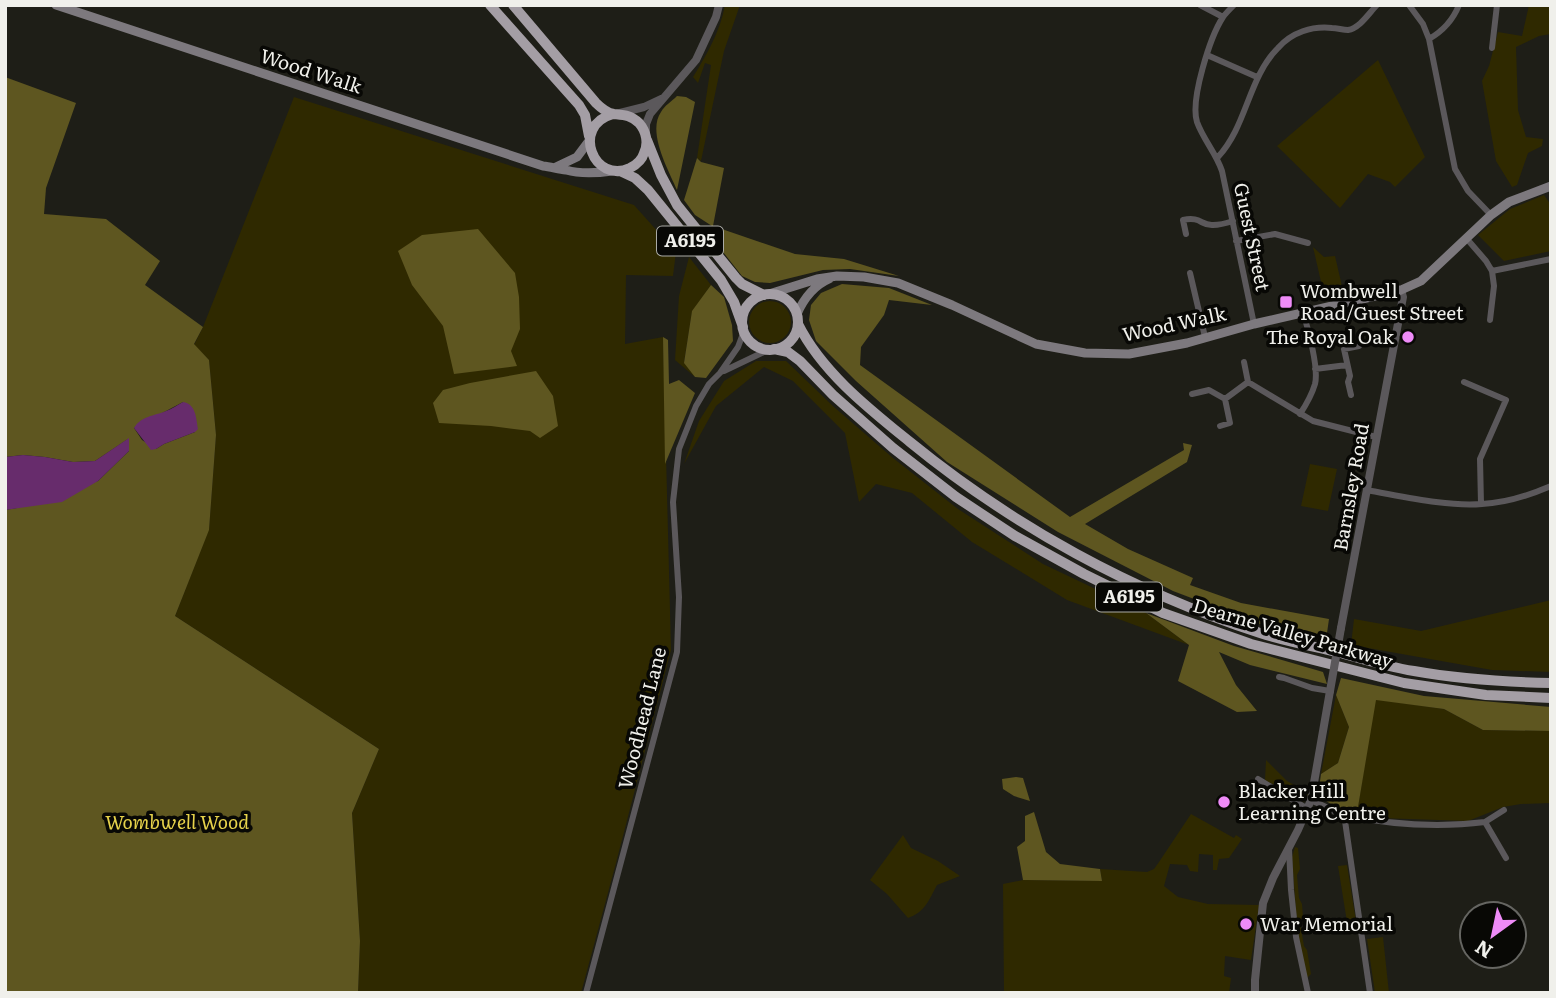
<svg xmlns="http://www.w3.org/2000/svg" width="1556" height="998" font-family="Literata,serif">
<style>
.green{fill:#2f2900}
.forest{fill:#5e5620;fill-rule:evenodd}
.water{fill:#672c6c}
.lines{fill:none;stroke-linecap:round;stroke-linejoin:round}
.minor{stroke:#5b585b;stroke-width:6}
.tertiary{stroke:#5b585b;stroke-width:8}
.secondary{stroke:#7d797e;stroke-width:9}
.trunk{stroke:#a49ea5;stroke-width:10}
.tertiary-bridge{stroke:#5b585b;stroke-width:8}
.poi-dot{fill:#ee8bf7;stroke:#080805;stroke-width:2.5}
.labels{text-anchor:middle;stroke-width:7;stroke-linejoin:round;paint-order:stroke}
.shield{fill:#080805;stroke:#aaaaa6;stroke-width:2}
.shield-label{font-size:18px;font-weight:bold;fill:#f0f0eb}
.street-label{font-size:19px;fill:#f0f0eb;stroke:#080805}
.poi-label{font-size:19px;fill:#f0f0eb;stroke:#080805;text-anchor:start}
.park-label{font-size:19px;font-style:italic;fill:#e6d24b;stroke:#080805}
</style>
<rect width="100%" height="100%" fill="#1e1e17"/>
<path class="green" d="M725,5H740L724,51L701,161L697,158L711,65L705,63L698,83L693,77C707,54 720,32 725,5Z
M1529,5H1551V34L1539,36L1516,47L1518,110L1526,137L1543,139L1542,146L1528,153L1517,185L1512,187L1496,161L1482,81L1489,66L1498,32L1522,36Z
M1378,60L1425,157L1395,187L1390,182L1368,174L1340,208L1277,146Z
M294,97L634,205L676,252L673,276L626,275L625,344L663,337L671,650L616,863L581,993H358L360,941L352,813L379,749L175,616L209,529L216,435L209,360L194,345L203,327Z
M1544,195L1551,205V251L1504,261L1478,235L1510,209Z
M1313,247L1324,257L1335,256L1344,295L1325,299Z
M689,257L711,285L692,312L684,362L695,377L675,360L679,296Z
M749 322a21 21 0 1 1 42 0a21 21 0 1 1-42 0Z
M756,361H786L834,407L893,458L958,509L1043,564L1146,613L1189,645L1067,600L972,542L912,493L876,484L859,502L845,433L793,381L764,367L716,406L684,464L699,421L724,381Z
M1310,464L1337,469L1328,511L1301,506Z
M1551,600V672L1492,670L1351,645L1354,619L1421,631Z
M1336,695L1349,727L1338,763L1321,774Z
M1375,699L1444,709L1483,730L1551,731V803L1521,804L1503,807L1468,821L1378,818L1357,813Z
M1266,760L1287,781L1309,793L1304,802L1265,780Z
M1191,814L1234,838L1236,835L1242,839L1229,858L1219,859L1217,870H1213V855L1199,854L1198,872L1190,871L1187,865L1170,864L1164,886L1178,897L1208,904L1259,905L1251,960L1225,956L1224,976L1231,978L1229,993H1004L1003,884L1023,880L1102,881L1100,869L1147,872L1154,869L1159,862Z
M903,835L911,848L938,861L960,876L937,885C929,900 925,912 908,918L887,894L870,880Z
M1295,847L1298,848L1300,869L1297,875L1299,898L1302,904L1303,917L1300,923L1304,946L1307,950L1311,974L1307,978L1298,937L1292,857Z
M1347,865L1356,921L1347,922L1338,866Z
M1383,937L1389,993H1375L1367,939Z"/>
<path class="forest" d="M5,77L76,103L46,188L44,214L106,219L160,261L145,285L203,327L194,344L209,360L216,435L209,530L175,616L379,749L352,813L360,941L358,993H5V510L17,508L98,481L129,451L128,439L95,461L73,462L45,457L23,455L5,457ZM183,402L195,432L164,444L156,449L142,440L134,428Z
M677,96L686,97L695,102L677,190C668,169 647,132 661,112C664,106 672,101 677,96Z
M697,158L701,162L724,168L713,226L795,254L844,259L899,276L850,269L823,270L770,283L755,282L742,276L708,233L712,226L695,215L684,200Z
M478,229L515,273L519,297L520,329L511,351L517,366L454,374L443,326L412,285L398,251L422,235Z
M842,284L889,288L932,305L889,300L884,315L861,347L860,365L1070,517L1184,450L1183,443L1192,445L1187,462L1085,524L1128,549L1193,578L1190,585L1241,603L1329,619L1326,640L1260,624L1173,591L1058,532L947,462L856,381L816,341L809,320L811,305L821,293Z
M711,285L724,297L732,325L733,341L706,378L695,377L684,363L692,311Z
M663,337L668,340L669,384L679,380L695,393L665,464Z
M536,371L553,396L558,426L540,438L530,431L491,426L439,423L433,403L443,390L470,383Z
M1146,613L1234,646L1323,672L1327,684L1250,665L1219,652L1236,685L1257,711L1237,712L1178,681L1189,645Z
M1341,678L1424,696L1551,707V731L1483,730L1444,709L1376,700L1357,813L1344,812L1318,796L1321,774L1338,763L1349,727L1336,695Z
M1016,777L1023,778L1030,801L1014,796L1003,789L1002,779Z
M1034,812L1046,852L1060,864L1100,869L1102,881L1023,880L1017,847L1025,841V816Z"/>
<path class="water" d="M183,402C196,404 196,418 198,429L195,432L164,444L156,449L151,450L134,428C141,416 154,416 166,411C172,409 177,405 183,402Z
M129,438V451L98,481L62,502L5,510V457L23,455L45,457L73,462L95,461Z"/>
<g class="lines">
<path class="minor" d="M1200,5L1223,17
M1234,5C1230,9 1226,13 1223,17C1210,37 1190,100 1197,122C1203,139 1216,153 1222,171L1254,324
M1409,5L1423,24L1429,39L1455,169L1468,191L1491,215
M1429,39C1443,31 1453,20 1459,5
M1492,48L1497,5
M1207,55L1257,77
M1218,157C1247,126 1248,78 1278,48C1292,32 1312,26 1332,28C1337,28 1343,30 1348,30C1360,28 1369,13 1377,5
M1186,234L1183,220C1201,216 1201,226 1213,225C1219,225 1227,223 1233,221
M1467,239L1486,261L1492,271L1551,259
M1236,241L1275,234L1308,243
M1190,273L1205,337
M1490,320L1494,286L1492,271
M1244,362L1248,382
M1315,369L1347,365
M724,371L770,349
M1464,382L1506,400L1480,459L1481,504
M1192,394L1209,390L1225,399L1248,382L1313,421L1376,437
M1351,395L1348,382L1350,376L1344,349L1359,346
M1300,414C1306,405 1312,394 1315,384C1319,368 1308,329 1303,312
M1220,426L1230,423L1225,399
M1366,490C1401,496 1447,507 1482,504C1504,503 1530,495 1551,486
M1279,677L1284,678L1312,688L1330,691
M1258,779L1308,809
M1311,800C1323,806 1337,810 1345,821L1370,993
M1341,815C1387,824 1438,828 1485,822L1506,858
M1485,822L1504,810
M1289,849L1291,890L1296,937L1308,993
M586,993L677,652L679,597L673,502L679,449L696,406L709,384L720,373L738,347L744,331"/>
<path class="tertiary" d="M620,113L644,107L661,99
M646,134V124L650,114L696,60L716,17L719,5
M1341,628L1403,297L1401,290
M1255,993V980L1263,903L1273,878L1298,830L1311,800L1330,691"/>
<path class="secondary" d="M56,5L543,166C551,167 558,169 566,170C580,174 598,173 612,171
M556,167L577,157L589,141
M769,294L817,279L837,276L864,277L898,283L952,305L1036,344L1085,353L1129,354L1187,343L1254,324L1401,290L1421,281L1491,215L1509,202L1551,186
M797,314C804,298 813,286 829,279"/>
<path class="trunk" d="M490,5L579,105L585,115L589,136
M513,5L596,103C601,108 607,113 614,114C624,115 631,115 639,123C646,131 649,143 644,153C642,160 636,165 630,168C594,185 570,126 613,114
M647,140L661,175L677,205L736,278L742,284L764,295
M620,171L635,178L648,190L721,280L734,302L743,327
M742 322a28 28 0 1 1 56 0a28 28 0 1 1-56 0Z
M798,324C822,372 868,408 910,442C1013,526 1133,592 1260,633C1285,641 1312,646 1337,652C1362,659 1388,667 1414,671C1459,679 1505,682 1551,683
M774,349L788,352L800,361L833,395L893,448L956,497L1015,536L1084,574L1163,613L1251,644L1404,683L1486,695L1551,698"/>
<path class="tertiary-bridge" d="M1330,691L1341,628"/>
</g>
<g class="poi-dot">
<rect x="1279" y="295" width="14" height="14" rx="3.5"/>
<circle cx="1408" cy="337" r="7"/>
<circle cx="1224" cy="802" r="7"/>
<circle cx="1246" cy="924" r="7"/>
</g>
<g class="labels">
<g class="shield">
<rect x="657" y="226.5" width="66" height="29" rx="5"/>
<rect x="1096" y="582.5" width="66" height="29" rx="5"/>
</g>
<g class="shield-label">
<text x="690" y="247">A6195</text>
<text x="1129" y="603">A6195</text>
</g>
<g class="street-label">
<text transform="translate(311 71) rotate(18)" y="7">Wood Walk</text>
<text transform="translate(1252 237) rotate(78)" y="7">Guest Street</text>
<text transform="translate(1174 324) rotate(-12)" y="7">Wood Walk</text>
<text transform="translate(1351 487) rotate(-80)" y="7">Barnsley Road</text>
<text transform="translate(1293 633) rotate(16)" y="7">Dearne Valley Parkway</text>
<text transform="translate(642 718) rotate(-76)" y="7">Woodhead Lane</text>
</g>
<g class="poi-label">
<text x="1300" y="298">Wombwell<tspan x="1300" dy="22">Road/Guest Street</tspan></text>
<text x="1394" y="344" text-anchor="end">The Royal Oak</text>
<text x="1238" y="798">Blacker Hill<tspan x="1238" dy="22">Learning Centre</tspan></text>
<text x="1260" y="931">War Memorial</text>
</g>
<g class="park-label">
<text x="177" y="829">Wombwell Wood</text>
</g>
</g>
<rect width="1556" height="998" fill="none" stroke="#f0f0eb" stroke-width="14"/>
<g transform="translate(1493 935) rotate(213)"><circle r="33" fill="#080805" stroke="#656561" stroke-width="2"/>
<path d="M0-5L12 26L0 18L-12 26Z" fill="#ee8bf7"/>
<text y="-10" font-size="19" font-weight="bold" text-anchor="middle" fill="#f0f0eb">N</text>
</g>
</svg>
